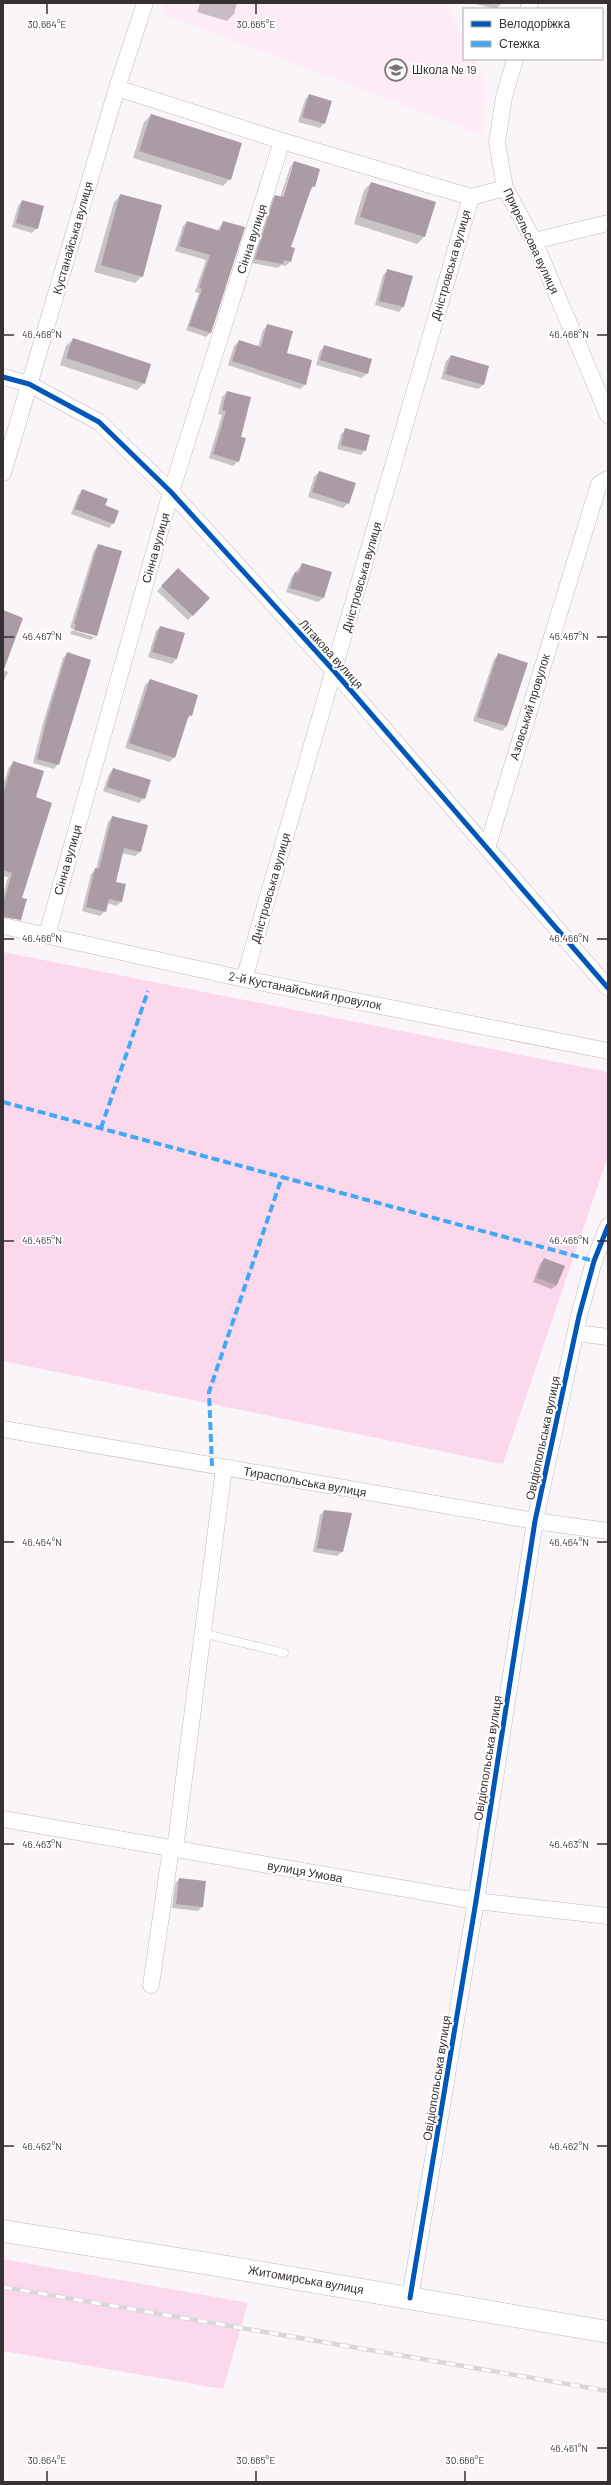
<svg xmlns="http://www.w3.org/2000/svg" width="611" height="2485" font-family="Barlow,sans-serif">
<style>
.built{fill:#fdecf5}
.green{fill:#fcd8ec}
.shadow{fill:#0003;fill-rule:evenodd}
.building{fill:#aa9ba4}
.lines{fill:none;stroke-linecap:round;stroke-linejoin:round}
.lane-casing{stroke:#bfbabd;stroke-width:9}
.street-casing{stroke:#bfbabd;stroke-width:17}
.secondary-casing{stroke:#bfbabd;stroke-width:23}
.lane{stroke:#fefefe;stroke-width:8}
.street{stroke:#fefefe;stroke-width:16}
.secondary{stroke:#fefefe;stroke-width:22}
.rail-casing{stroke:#dad7d9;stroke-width:4.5}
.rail{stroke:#fff;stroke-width:3;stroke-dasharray:9;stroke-linecap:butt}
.quiet{stroke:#3fa9f5;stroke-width:4;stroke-dasharray:8 4;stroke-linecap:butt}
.cycleway-casing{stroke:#fff;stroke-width:8}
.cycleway{stroke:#0057b8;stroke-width:5}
.ticks{fill:none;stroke:#383134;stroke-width:1.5}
.labels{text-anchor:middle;stroke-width:4;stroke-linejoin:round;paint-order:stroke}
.poi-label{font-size:12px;fill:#383134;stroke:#fff;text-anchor:start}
.street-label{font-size:12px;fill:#383134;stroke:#fff}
.ticks-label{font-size:10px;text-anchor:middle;fill:#383134;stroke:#fff;stroke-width:4;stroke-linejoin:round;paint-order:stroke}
</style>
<rect width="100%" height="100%" fill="#faf5f8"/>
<path class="built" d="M164,3H446L464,39V59H474L485,81L483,135L161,13Z"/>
<path class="green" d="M3,952L608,1072V1156L503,1464L3,1361Z
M3,2259L248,2303L223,2389L3,2351Z"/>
<path class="shadow" d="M200,3H237L234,14L227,21L197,12Z
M471,3H502L496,9Z
M309,95L324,123L320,128L298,122L305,100Z
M151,115L230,179L223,186L133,158L144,122Z
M294,162L314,186L310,191L290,248V261L286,266L281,265L278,268L251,263L271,201L275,196L280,198L290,167ZM292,166H294L282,202H281Z
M371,183L435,202L424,237L417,244L354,224L364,190Z
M121,195L142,276L135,283L94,272L114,202Z
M22,201L37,228L32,233L12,227L18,206Z
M187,222L217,231L223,222L210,333L206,337L186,330L199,293L195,292L206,260L175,251L183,226Z
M388,270L411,277L403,307L399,312L375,305L383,275Z
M268,325L305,385L300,389L228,365L234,346L239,341L258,347L263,330Z
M73,339L144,383L137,390L60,365L66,346Z
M324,347L367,373L362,378L316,365L320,351Z
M451,356L483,385L478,389L441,379L446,361Z
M227,392L240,437L238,461L233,466L209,458L222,415L218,414L222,397Z
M345,430L365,450L361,455L337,449L341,434Z
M319,472L348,503L343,508L308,497L314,477Z
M82,491L104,506L113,523L109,528L71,514L78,495Z
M99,545L121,551L96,636L91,640L70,634L72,630L95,637V635L70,628L94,550Z
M302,564L323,598L318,602L286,592L291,578Z
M178,570L208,598L188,620L157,591Z
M160,627L184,634L176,659L172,664L148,657L156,631Z
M67,654L58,764L54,769L33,763L43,723L63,658Z
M499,654L527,663L507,726L502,731L473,721L494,659Z
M3,670L8,672L3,683Z
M150,680L191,715L186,720L174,757L170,762L125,748L145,685Z
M14,762L34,797L21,899V920L16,925L3,919L19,921V919L3,917V895L8,877L3,876V786L9,767Z
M113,769L144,798L139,803L103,791L109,774Z
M112,818L146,826L140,852L135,856L121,853L115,882L121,901L117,906L107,903L105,911L100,916L82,911L91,874L96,869L108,822Z
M544,1259L557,1285L552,1289L533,1282L540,1264Z
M324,1511L342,1552L337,1556L313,1552L320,1515Z
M179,1879L202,1907L198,1911L172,1908L175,1884Z"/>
<path class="building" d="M309,94L332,101L325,124L302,117Z
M151,114L242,143L231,180L139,151Z
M294,161L320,169L315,187L312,186L291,247L295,248L291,262L284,260L283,264L255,259L275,195L283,197Z
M371,182L436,202L425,237L360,217Z
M120,194L162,205L143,277L101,265Z
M22,200L44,206L38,229L16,223Z
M187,221L220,231L223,221L245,227L211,333L189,326L202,289L199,288L210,255L179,246Z
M387,269L413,276L404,307L379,301Z
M267,324L293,331L287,353L312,360L306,385L232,361L239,340L261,347Z
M73,338L151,364L145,384L66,358Z
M324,345L372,359L368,374L320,360Z
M451,355L489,366L484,385L445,374Z
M227,391L251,397L241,437L246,438L239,462L213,454L226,411L222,410Z
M345,428L370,435L366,451L341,445Z
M319,471L356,483L349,504L312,492Z
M82,489L108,499L105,505L119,511L114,524L75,509Z
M98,544L122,551L97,636L74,630L76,624H74Z
M302,563L332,572L324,598L290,588L295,572L299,573Z
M178,568L210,598L193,616L161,586Z
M3,610L23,618L4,669L3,668Z
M160,626L185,633L177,659L152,652Z
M67,652L91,660L59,765L37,759L47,718Z
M498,653L528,663L507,726L477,717Z
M150,679L198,695L192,716L189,715L175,758L129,743Z
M13,761L44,771L36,797L52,803L22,898L27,899L21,920L3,917V904L12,873L3,870V795Z
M113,768L151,780L145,799L107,787Z
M112,816L148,825L141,852L124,848L116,882L126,884L122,902L109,899L106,912L86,907L95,868L99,869Z
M544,1258L565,1266L557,1285L537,1278Z
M324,1510L352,1513L343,1552L317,1548Z
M179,1878L206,1881L203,1907L176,1904Z"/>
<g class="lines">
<g class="lane-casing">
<path id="lane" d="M202,1633L284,1653"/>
</g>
<g class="street-casing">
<path id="street" d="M528,9L530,3
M515,59L504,97L497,143L505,188L534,241L608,415
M117,88L282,141L471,197L505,188
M534,241L608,223
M3,377L29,384L99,422L171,492L334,671L608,988
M3,473L117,88L145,3
M487,848L599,484L608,479
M3,926L244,979L608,1051
M47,935L171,492L282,141
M244,979L471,197
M576,1333L608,1337
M3,1429L535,1521L608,1531
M3,1819L476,1901L608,1916
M175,1849L224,1468
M151,1985L171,1848
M410,2298L476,1901L535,1521L579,1316L594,1261L608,1226"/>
</g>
<g class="secondary-casing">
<path id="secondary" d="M3,2231L210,2264L608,2332"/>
</g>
<use href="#lane" class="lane"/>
<use href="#street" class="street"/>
<use href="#secondary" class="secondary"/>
<g class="rail-casing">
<path id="rail" d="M3,2287L608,2391"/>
</g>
<use href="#rail" class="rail"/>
<path class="quiet" d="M3,1102L594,1261
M101,1128L148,991
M212,1466L209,1392L282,1177"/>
<g class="cycleway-casing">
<path id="cycleway" d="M3,377L29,384L99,422L171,492L334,671L608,988
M410,2298L476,1901L535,1521L579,1316L594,1261L608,1226"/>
</g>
<use href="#cycleway" class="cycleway"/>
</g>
<path class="ticks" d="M47,4V14M256,4V14M4,335H14M597,335H607M4,637H14M597,637H607M4,939H14M597,939H607M4,1241H14M597,1241H607M4,1542H14M597,1542H607M4,1844H14M597,1844H607M4,2146H14M597,2146H607M597,2448H607M47,2471V2481M256,2471V2481M465,2471V2481"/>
<defs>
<g id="school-ring" transform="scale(1.15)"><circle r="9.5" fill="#fff" stroke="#7c7679" stroke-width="1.5"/><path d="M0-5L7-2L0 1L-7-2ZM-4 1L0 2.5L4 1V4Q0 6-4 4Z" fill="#7c7679"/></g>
</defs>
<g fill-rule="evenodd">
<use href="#school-ring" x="396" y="70"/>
</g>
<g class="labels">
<g class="poi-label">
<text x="412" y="74">Школа № 19</text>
</g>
<g class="street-label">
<text transform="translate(73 238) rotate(-74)" y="4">Кустанайська вулиця</text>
<text transform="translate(252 239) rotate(-72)" y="4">Сінна вулиця</text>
<text transform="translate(531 241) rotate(65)" y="4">Прирельсова вулиця</text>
<text transform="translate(451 265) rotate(-74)" y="4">Дністровська вулиця</text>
<text transform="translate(156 548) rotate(-74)" y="4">Сінна вулиця</text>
<text transform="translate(362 577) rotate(-74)" y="4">Дністровська вулиця</text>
<text transform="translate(331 654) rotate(48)" y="4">Літакова вулиця</text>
<text transform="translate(530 707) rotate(-73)" y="4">Азовський провулок</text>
<text transform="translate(68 860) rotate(-74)" y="4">Сінна вулиця</text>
<text transform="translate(271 888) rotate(-74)" y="4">Дністровська вулиця</text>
<text transform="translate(305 991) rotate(11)" y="4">2-й Кустанайський провулок</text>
<text transform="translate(543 1438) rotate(-78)" y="4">Овідіопольська вулиця</text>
<text transform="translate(305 1482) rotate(10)" y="4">Тираспольська вулиця</text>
<text transform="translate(488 1758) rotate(-81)" y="4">Овідіопольська вулиця</text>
<text transform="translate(305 1872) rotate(10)" y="4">вулиця Умова</text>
<text transform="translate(437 2078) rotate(-81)" y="4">Овідіопольська вулиця</text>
<text transform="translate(306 2280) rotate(10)" y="4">Житомирська вулиця</text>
</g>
</g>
<g class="ticks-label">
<text x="47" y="28">30.664°E</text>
<text x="256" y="28">30.665°E</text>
<text x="42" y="338">46.468°N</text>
<text x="569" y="338">46.468°N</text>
<text x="42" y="640">46.467°N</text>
<text x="569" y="640">46.467°N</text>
<text x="42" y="942">46.466°N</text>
<text x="569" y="942">46.466°N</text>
<text x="42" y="1244">46.465°N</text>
<text x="569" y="1244">46.465°N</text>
<text x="42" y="1546">46.464°N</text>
<text x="569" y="1546">46.464°N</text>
<text x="42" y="1848">46.463°N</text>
<text x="569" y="1848">46.463°N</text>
<text x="42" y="2150">46.462°N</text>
<text x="569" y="2150">46.462°N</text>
<text x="569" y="2452">46.461°N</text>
<text x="47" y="2464">30.664°E</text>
<text x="256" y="2464">30.665°E</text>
<text x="465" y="2464">30.666°E</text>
</g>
<rect width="611" height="2485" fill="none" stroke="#383134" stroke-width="8"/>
<rect x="463" y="8" width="140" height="52" fill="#ffffff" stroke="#afadae"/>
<rect x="471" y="21" width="20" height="6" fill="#0057b8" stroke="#afadae"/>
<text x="499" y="28" font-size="12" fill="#383134">Велодоріжка</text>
<rect x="471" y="41" width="20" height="6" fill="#3fa9f5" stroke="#afadae"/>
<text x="499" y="48" font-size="12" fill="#383134">Стежка</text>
</svg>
